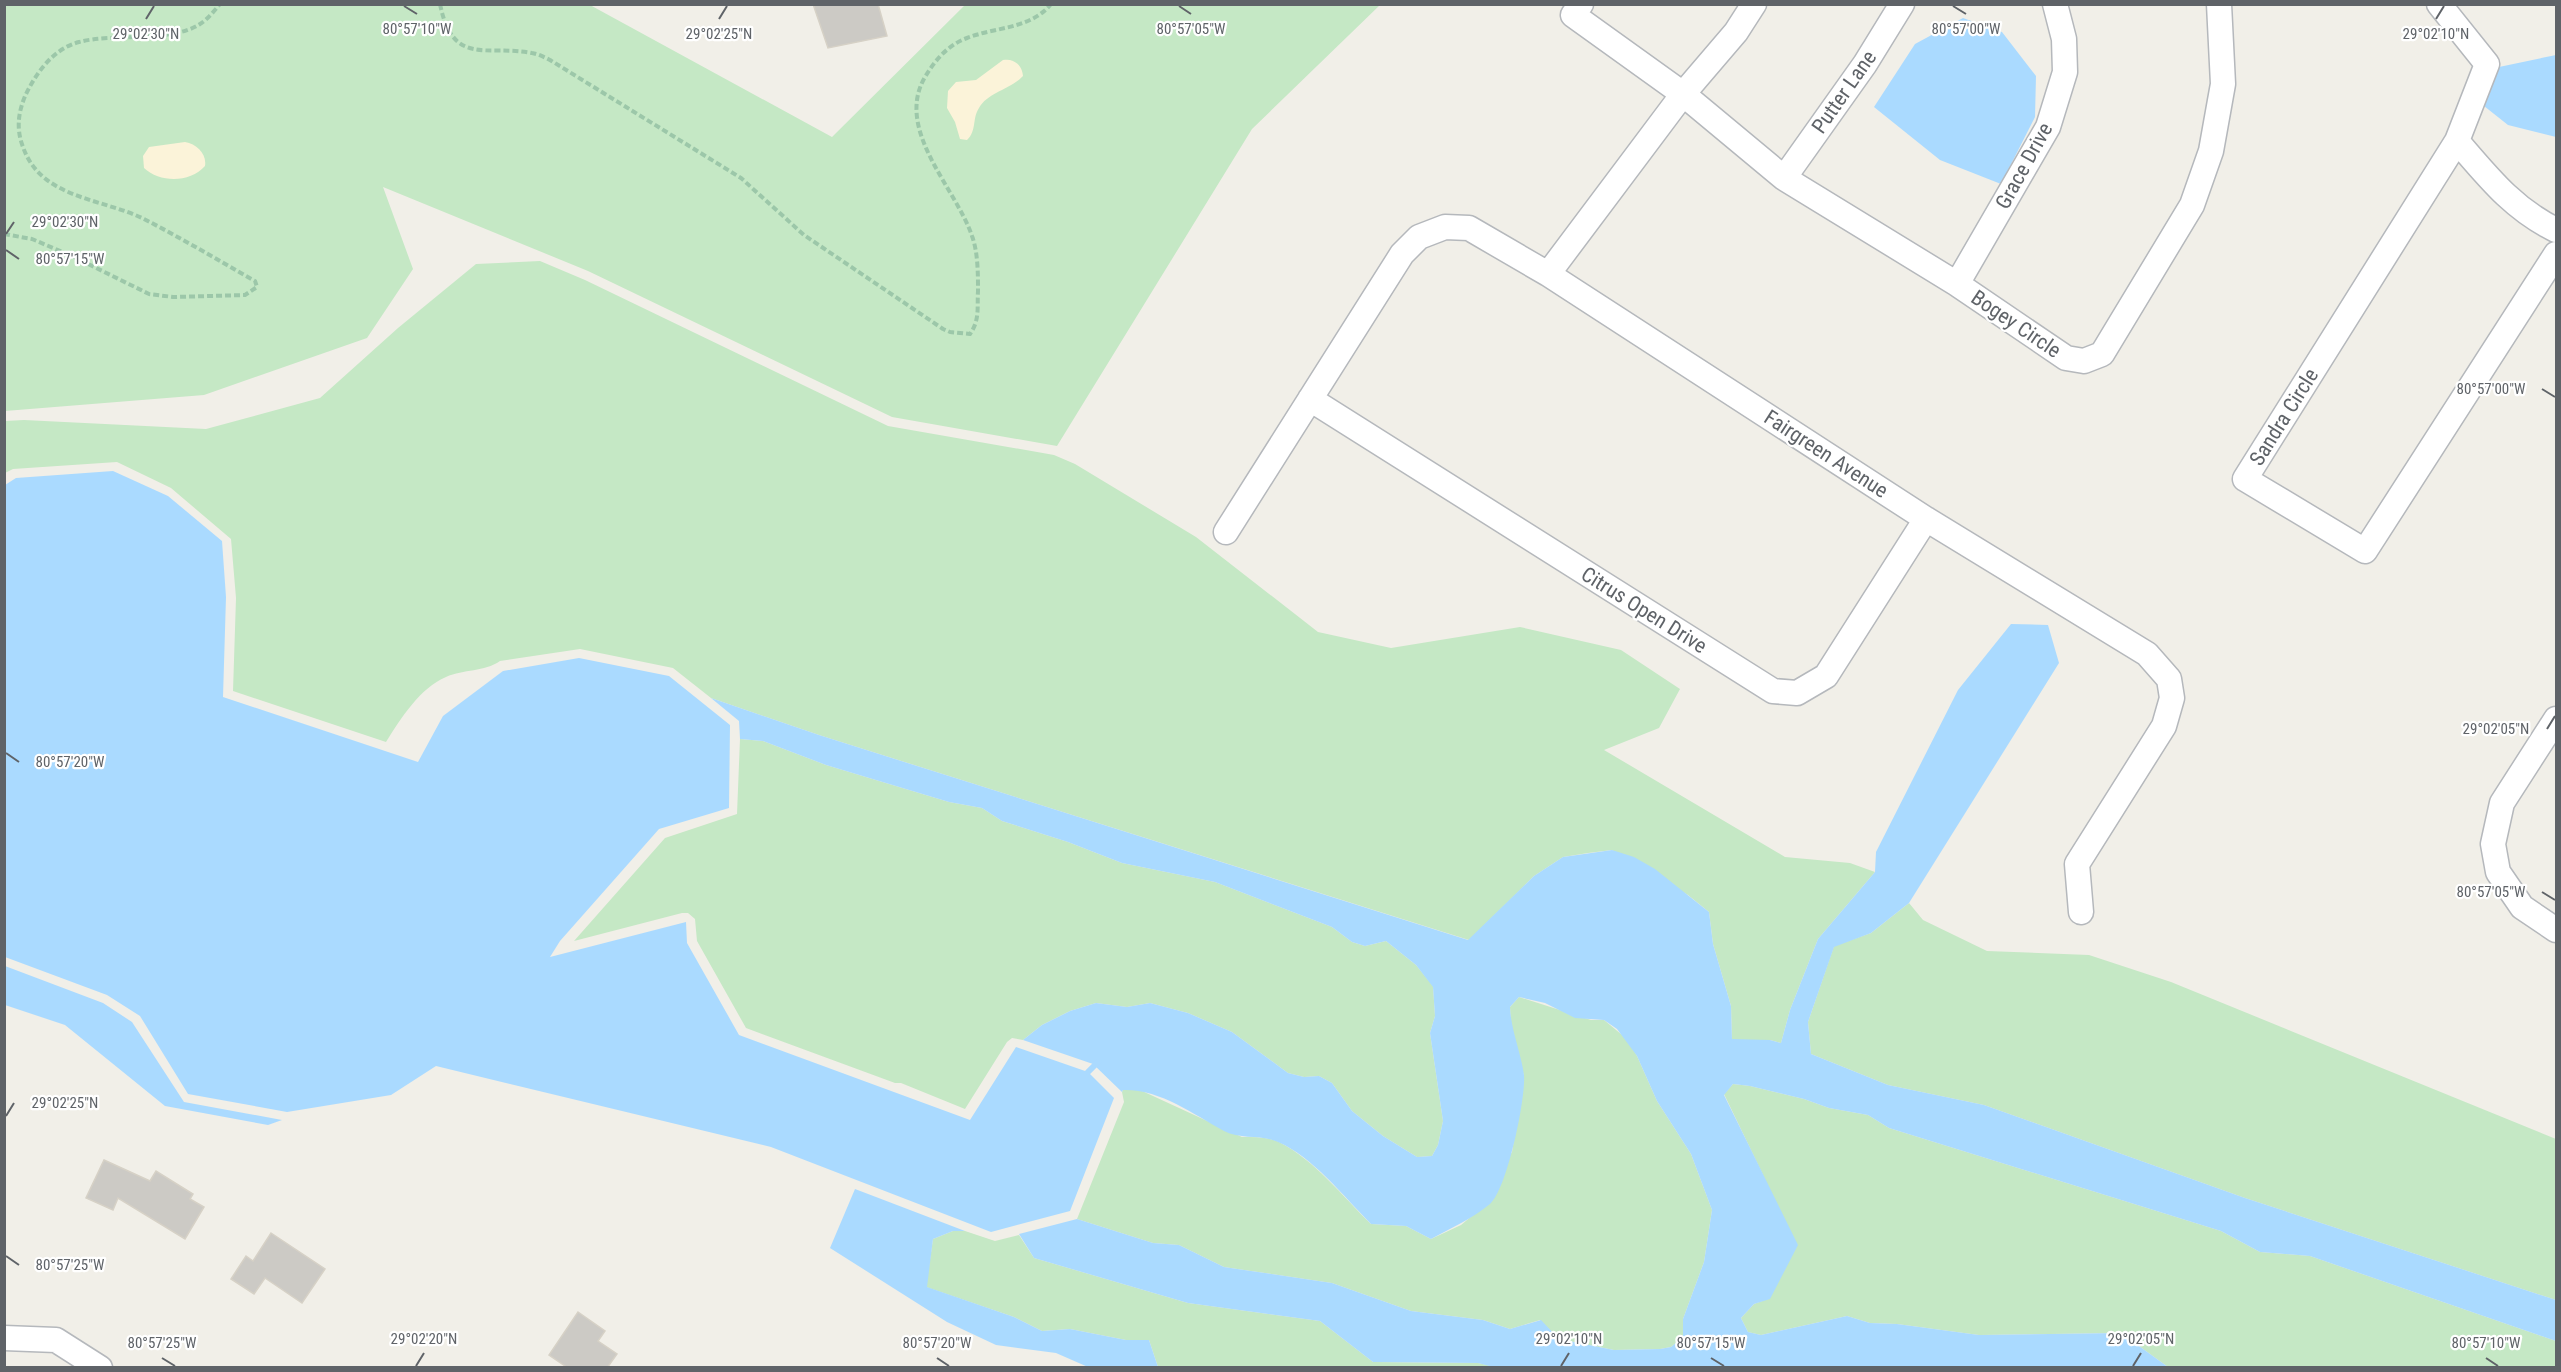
<svg xmlns="http://www.w3.org/2000/svg" width="2561" height="1372" font-family="'Roboto Condensed',sans-serif">
<style>
.green{fill:#c5e8c5}
.sand{fill:#fbf3d9}
.water{fill:#aadaff}
.lines{fill:none;stroke-linecap:round;stroke-linejoin:round}
.stream{stroke:#aadaff;stroke-width:6}
.building{fill:#cccac5;stroke:#d6d1c6;stroke-width:1.5}
.street-casing{stroke:#b5b8bc;stroke-width:27}
.path{stroke:#9cc7a9;stroke-width:4;stroke-dasharray:6 3;stroke-linecap:butt}
.street{stroke:#fff;stroke-width:24}
.ticks{fill:none;stroke:#5f6368;stroke-width:2}
.labels{text-anchor:middle;stroke-width:4.5;stroke-linejoin:round;paint-order:stroke}
.street-label{font-size:21px;fill:#5f6368;stroke:#fff}
.ticks-label{font-size:15px;text-anchor:middle;fill:#5f6368;stroke:#fff;stroke-width:4.5;stroke-linejoin:round;paint-order:stroke}
</style>
<rect width="100%" height="100%" fill="#f1efe8"/>
<path class="green" d="M5,5H590L832,137L965,5H1380L1252,129L1057,446L892,417L588,271L383,187L413,269L367,338L204,395L5,411Z
M540,261L585,280L888,426L1054,455L1075,464L1196,537L1318,632L1391,648L1520,627L1621,650L1680,689L1659,728L1604,750L1785,857L1850,863L1875,872L1818,939L1790,1010L1781,1043L1770,1040H1732L1731,1006L1713,944L1709,912L1688,895L1612,850L1588,853L1563,857L1534,876L1469,940L819,735L711,698L673,668L580,649L500,661C484,672 464,669 446,677C420,688 401,718 386,742L233,691L236,598L231,539L171,488L117,462L13,469L5,473V421L24,420L206,429L320,398L398,328L476,264Z
M740,739L763,741L826,765L949,802L982,808L1002,821L1068,842L1122,863L1215,882L1332,927L1352,942L1365,946L1386,941L1416,965L1433,986L1435,1016L1430,1033L1443,1121L1438,1145L1432,1156L1417,1157L1383,1136L1352,1111L1332,1083L1319,1076L1304,1077L1288,1073L1232,1032L1188,1013L1150,1003L1127,1007L1096,1003L1070,1011L1042,1025L1023,1040L1012,1038L1007,1042L965,1109L901,1083H895L746,1028L697,941L695,919L688,913H682L574,941L665,838L737,814Z
M1909,903L1923,920L1987,951L2089,955L2171,982L2556,1139V1300L2245,1198L1984,1105L1888,1085L1811,1054L1808,1022L1834,946L1871,933Z
M1519,997L1591,1020H1604L1627,1039L1637,1056L1657,1101L1691,1154L1712,1210L1704,1262L1683,1319V1337L1671,1347L1660,1349L1614,1350L1559,1339L1540,1320L1510,1329L1483,1320L1411,1311L1332,1283L1224,1267L1179,1245L1153,1243L1077,1219L1124,1102L1122,1092L1123,1090H1140L1242,1137C1254,1137 1268,1137 1279,1142C1316,1161 1342,1196 1371,1224L1406,1226L1431,1239L1461,1225L1473,1215L1512,1152L1524,1076L1511,1027L1510,1007Z
M1733,1084L1750,1086L1804,1099L1829,1108L1868,1115L1889,1128L2221,1231L2260,1252L2310,1256L2556,1341V1367H2168L2121,1333L1979,1335L1897,1324L1870,1323L1847,1316L1761,1335L1748,1332L1741,1318L1754,1304L1770,1298L1763,1175L1724,1094Z
M953,1231H965L995,1241L1019,1235L1034,1258L1188,1303L1320,1321L1373,1362L1478,1363L1497,1367H1158L1149,1340H1126L1070,1329L1042,1331L1014,1317L926,1287L933,1239Z"/>
<path class="sand" d="M1003,60C1014,58 1022,65 1023,76C1010,90 988,92 979,108C972,118 977,131 967,140L960,139L955,122L947,108L948,91L956,82L976,80Z
M185,142C197,144 207,154 205,166C190,183 160,183 144,168L143,156L149,147Z"/>
<path class="water" d="M1963,18L2002,32L2036,76L2035,117L2001,184L1940,160L1874,107L1915,44Z
M2556,55V137L2508,125L2484,106L2499,67Z
M113,471L168,496L222,541L226,597L223,697L418,762L443,716L503,671L579,658L669,676L730,725L729,808L659,829L560,941L550,957L686,922L687,943L739,1035L970,1120L1016,1047L1088,1072L1114,1098L1070,1211L991,1232L771,1147L436,1066L391,1095L287,1112L188,1094L140,1016L107,995L5,957V485L16,478Z
M2011,624L2048,625L2059,663L1909,903L1871,933L1834,947L1808,1022L1811,1054L1888,1085L1984,1105L2245,1198L2556,1300V1341L2310,1256L2260,1252L2221,1231L1889,1128L1868,1115L1829,1108L1804,1099L1750,1086L1733,1084L1724,1095L1798,1245L1770,1299L1754,1304L1741,1318L1748,1332L1761,1335L1847,1316L1870,1323L1897,1324L1979,1335L2121,1333L2168,1367L1497,1368L1478,1363L1373,1362L1320,1321L1188,1303L1034,1258L1019,1234L1077,1219L1153,1243L1179,1245L1224,1267L1332,1283L1411,1311L1483,1320L1510,1329L1541,1320L1559,1339L1614,1350L1660,1349L1671,1347L1683,1337V1319L1704,1262L1712,1210L1691,1154L1657,1101L1637,1056L1617,1029L1604,1020L1575,1018L1545,1003L1519,997L1510,1007C1511,1031 1521,1052 1524,1075C1526,1098 1507,1190 1490,1204C1472,1219 1451,1228 1431,1239L1406,1226L1371,1224C1344,1197 1313,1157 1278,1142C1261,1134 1241,1140 1224,1131C1193,1114 1160,1089 1123,1090L1122,1092L1093,1064L1023,1040L1042,1025L1070,1011L1096,1003L1127,1007L1150,1003L1188,1013L1232,1032L1288,1073L1304,1077L1319,1076L1332,1083L1352,1111L1383,1136L1417,1157L1432,1156L1438,1145L1443,1121L1430,1033L1435,1016L1433,987L1416,965L1386,941L1365,946L1352,942L1332,927L1215,882L1122,863L1068,842L1002,821L982,808L949,802L826,765L763,741L740,739L739,721L711,698L819,735L1468,940L1534,876L1563,857L1612,850L1634,857L1655,869L1709,912L1713,944L1731,1006L1732,1039L1770,1040L1781,1043L1790,1010L1818,939L1875,872L1876,852L1958,690Z
M5,966L103,1003L132,1022L184,1102L282,1120L268,1125L165,1106L65,1025L5,1005Z
M855,1189L965,1231H953L933,1239L927,1287L1014,1317L1042,1331L1070,1329L1126,1340H1149L1158,1367H1088L1056,1353L996,1345L947,1322L830,1248Z"/>
<g class="lines">
<path class="stream" d="M1088,1072L1099,1061"/>
</g>
<path class="building" d="M813,4H878L887,36L828,48Z
M104,1160L150,1181L156,1171L193,1194L190,1199L204,1207L185,1239L118,1198L113,1210L86,1198Z
M271,1233L325,1269L302,1303L265,1278L254,1294L231,1279L246,1256L253,1261Z
M578,1312L605,1331L598,1341L617,1354L607,1368H568L549,1355Z"/>
<g class="lines">
<g class="street-casing">
<path id="street" d="M1581,4L1573,15L1683,94L1784,178L1957,284L2066,358L2084,361L2102,354L2192,205L2211,151L2223,84L2219,4
M2439,4L2487,64L2457,141
M1784,178L1865,64L1902,4
M2556,230C2513,209 2488,177 2457,141L2245,479L2365,551L2556,254
M1548,274L1683,94L1736,32L1754,4
M1957,284L2048,127L2065,72L2064,39L2055,4
M1310,399L1773,691L1797,693L1826,676L1926,519
M1226,532L1402,254L1419,237L1445,227L1469,228L1548,274L1926,519L2147,654L2169,679L2172,698L2164,726L2077,864L2081,912
M2556,719L2502,803L2493,844L2498,872L2522,907L2556,930
M4,1338L56,1340L100,1368"/>
</g>
<path class="path" d="M440,4C453,68 487,44 532,53C538,54 544,57 550,60L741,178L804,235L943,329L950,332L970,334C980,320 977,307 978,291C978,274 978,252 972,236C956,188 894,130 925,77C935,60 948,45 967,38C995,27 1031,29 1051,4
M4,234L32,239L72,256L149,294L173,297L245,295L257,287L255,281C218,260 181,238 144,219C102,198 41,199 23,147C16,129 18,112 26,94C37,72 53,49 79,42C113,33 171,43 200,24C207,20 214,11 220,4"/>
<use href="#street" class="street"/>
</g>
<path class="ticks" d="M404,6L417,14M1179,6L1191,14M1953,6L1966,14M146,19L154,6M719,19L727,6M2436,19L2444,6M6,234L14,222M6,250L19,259M2542,389L2555,397M2547,729L2555,716M6,753L19,762M2542,892L2555,900M6,1116L14,1103M6,1256L19,1265M162,1358L175,1366M937,1358L949,1366M1711,1358L1724,1366M2486,1358L2498,1366M416,1366L424,1353M1561,1366L1569,1353M2133,1366L2141,1353"/>
<g class="labels">
<g class="street-label">
<text transform="translate(1844 92) rotate(-55)" y="7">Putter Lane</text>
<text transform="translate(2024 166) rotate(-61)" y="7">Grace Drive</text>
<text transform="translate(2016 324) rotate(34)" y="7">Bogey Circle</text>
<text transform="translate(2284 417) rotate(-58)" y="7">Sandra Circle</text>
<text transform="translate(1826 454) rotate(33)" y="7">Fairgreen Avenue</text>
<text transform="translate(1644 610) rotate(32)" y="7">Citrus Open Drive</text>
</g>
</g>
<g class="ticks-label">
<text x="417" y="34">80°57'10"W</text>
<text x="1191" y="34">80°57'05"W</text>
<text x="1966" y="34">80°57'00"W</text>
<text x="146" y="39">29°02'30"N</text>
<text x="719" y="39">29°02'25"N</text>
<text x="2436" y="39">29°02'10"N</text>
<text x="65" y="227">29°02'30"N</text>
<text x="70" y="264">80°57'15"W</text>
<text x="2491" y="394">80°57'00"W</text>
<text x="2496" y="734">29°02'05"N</text>
<text x="70" y="767">80°57'20"W</text>
<text x="2491" y="897">80°57'05"W</text>
<text x="65" y="1108">29°02'25"N</text>
<text x="70" y="1270">80°57'25"W</text>
<text x="424" y="1344">29°02'20"N</text>
<text x="1569" y="1344">29°02'10"N</text>
<text x="2141" y="1344">29°02'05"N</text>
<text x="162" y="1348">80°57'25"W</text>
<text x="937" y="1348">80°57'20"W</text>
<text x="1711" y="1348">80°57'15"W</text>
<text x="2486" y="1348">80°57'10"W</text>
</g>
<rect width="2561" height="1372" fill="none" stroke="#5f6368" stroke-width="12"/>
</svg>
